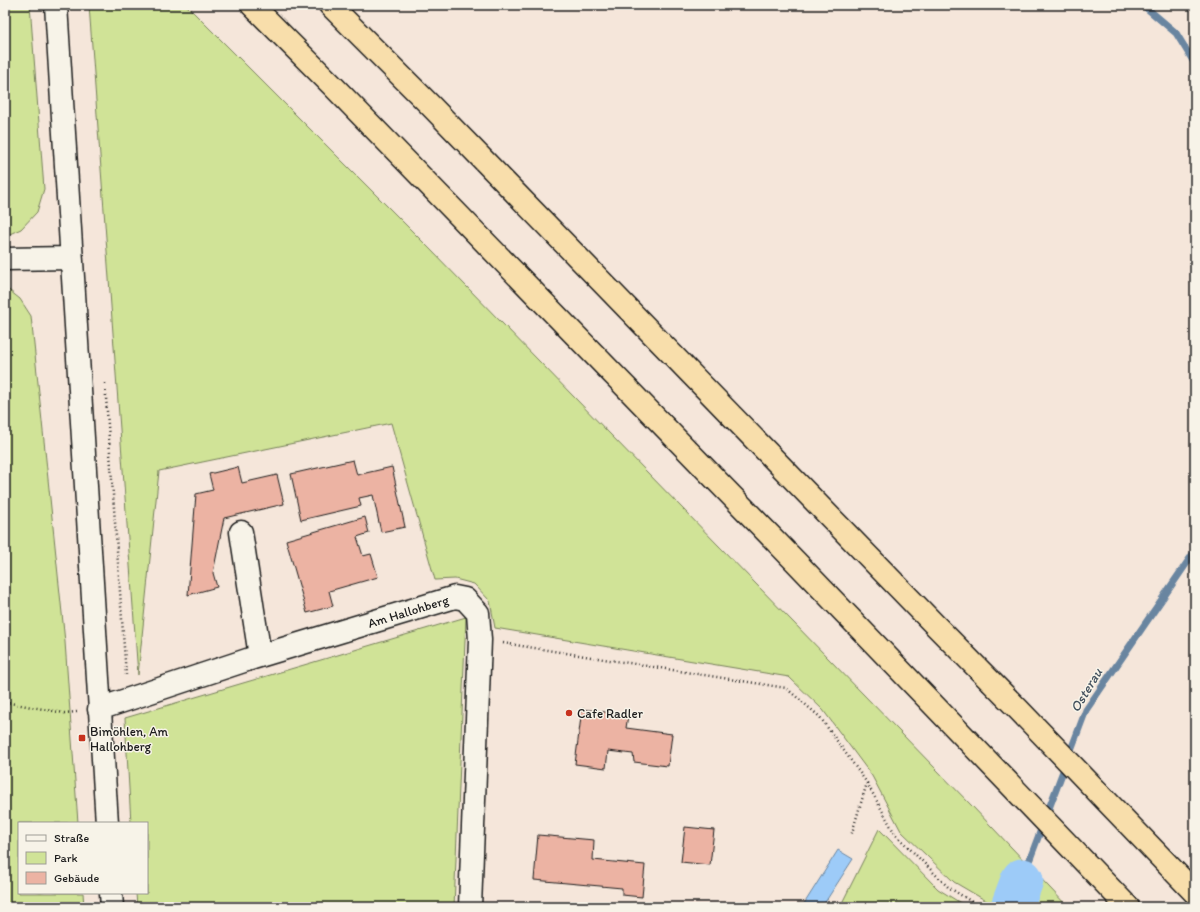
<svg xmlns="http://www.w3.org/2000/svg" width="1200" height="912" font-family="Itim,sans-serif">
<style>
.green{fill:#d0e397;stroke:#76805a}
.water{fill:#9dcbf8;stroke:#6985a0}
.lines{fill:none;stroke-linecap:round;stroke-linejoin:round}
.stream{stroke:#6985a0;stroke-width:7}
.river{stroke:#9dcbf8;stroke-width:43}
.building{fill:#ecb3a3;stroke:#1c1c1c}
.minor-casing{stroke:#1c1c1c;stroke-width:25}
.highway-casing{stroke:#1c1c1c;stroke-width:25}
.path{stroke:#1c1c1c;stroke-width:2.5;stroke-dasharray:1 3;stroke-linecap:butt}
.minor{stroke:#f7f3e8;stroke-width:22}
.highway{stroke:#f8deab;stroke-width:22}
.poi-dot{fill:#c8321e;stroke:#f7f3e8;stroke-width:1.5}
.labels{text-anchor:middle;stroke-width:3;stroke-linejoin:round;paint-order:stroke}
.street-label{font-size:13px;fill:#1c1c1c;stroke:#f7f3e8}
.poi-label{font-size:13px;fill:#1c1c1c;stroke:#f7f3e8;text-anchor:start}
.water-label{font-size:14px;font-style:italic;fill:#43515e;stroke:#f7f3e8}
</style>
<rect width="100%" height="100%" fill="#f5e6da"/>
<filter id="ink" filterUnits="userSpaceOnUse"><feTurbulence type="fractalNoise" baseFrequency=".025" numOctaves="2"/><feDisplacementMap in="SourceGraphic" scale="8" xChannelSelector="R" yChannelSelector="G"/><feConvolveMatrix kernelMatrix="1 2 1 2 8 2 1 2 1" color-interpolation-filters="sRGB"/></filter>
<g filter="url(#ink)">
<path class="green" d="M5,5H30L44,189L37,212L21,229L5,236Z
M89,5H186L430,249L972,806L1068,907H995V906L954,882L901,831L872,776L823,710L789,677L495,628L490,601L474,584L455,579L435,580L391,423L159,471L138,675Z
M5,287L20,299L31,316L65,642L78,823H19V893H83L84,907H5Z
M466,617L454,907H137L136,893H147V823H131L125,718Z
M879,829L938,889L967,907H840Z"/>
<path class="water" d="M838,850L853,859L822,907H802Z"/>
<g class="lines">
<path class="stream" d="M1143,5L1176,33L1195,64
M1022,880L1086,710L1195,551"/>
<path class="river" d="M1012,907L1022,880"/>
</g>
<path class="building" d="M353,460L357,475L392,467L405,527L381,532L373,495L359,498L361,506L301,520L291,474Z
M238,467L242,483L277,475L284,504L224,518L213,573L217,587L188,595L196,494L213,490L209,474Z
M365,517L369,533L357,537L363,556L371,554L378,577L329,591L333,606L307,613L286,540Z
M582,709L628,715L626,728L672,734L668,766L634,762L633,754L608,751L606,768L575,764Z
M685,827L714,830L710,865L681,862Z
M538,835L594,840L593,860L645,865L642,897L622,895V888L534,880Z"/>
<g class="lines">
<g class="minor-casing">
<path id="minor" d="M56,5L107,823
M5,259L71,258
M241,532L260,656
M99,709L253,658L455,597L465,599L478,613L480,640L470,907
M111,893L112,907"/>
</g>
<g class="highway-casing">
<path id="highway" d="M252,5L333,86L795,561L1128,907
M330,5L430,105L935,625L1017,708L1195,893"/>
</g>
<path class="path" d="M105,383L126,675
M503,643L786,688L820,717L867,783L851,836
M5,702L64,713L77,712
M867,783L895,834L948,887L980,907"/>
<use href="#minor" class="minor"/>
<use href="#highway" class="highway"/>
</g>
</g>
<g class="poi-dot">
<circle cx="569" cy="713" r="4"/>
<rect x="78" y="734" width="8" height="8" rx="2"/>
</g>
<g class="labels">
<g class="street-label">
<text transform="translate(408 611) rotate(-17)" y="5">Am Hallohberg</text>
</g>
<g class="poi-label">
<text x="577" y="718">Cafe Radler</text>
<text x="90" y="736">Bimöhlen, Am<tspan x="90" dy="15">Hallohberg</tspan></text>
</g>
<g class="water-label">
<text transform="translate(1086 690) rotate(-59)" y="5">Osterau</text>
</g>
</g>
<rect width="1200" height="912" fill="none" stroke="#f7f3e8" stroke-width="20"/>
<rect x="10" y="10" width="1180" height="892" fill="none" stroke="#1c1c1c" stroke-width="1.5" filter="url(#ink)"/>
<rect x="18" y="822" width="130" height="72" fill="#f7f3e8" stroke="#9f9d96"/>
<rect x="26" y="835" width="20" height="6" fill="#f7f3e8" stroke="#9f9d96"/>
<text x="54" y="842" font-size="12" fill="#1c1c1c">Straße</text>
<rect x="26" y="852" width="20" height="12" fill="#d0e397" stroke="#9f9d96"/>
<text x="54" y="862" font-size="12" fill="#1c1c1c">Park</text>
<rect x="26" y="872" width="20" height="12" fill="#ecb3a3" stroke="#9f9d96"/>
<text x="54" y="882" font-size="12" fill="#1c1c1c">Gebäude</text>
</svg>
